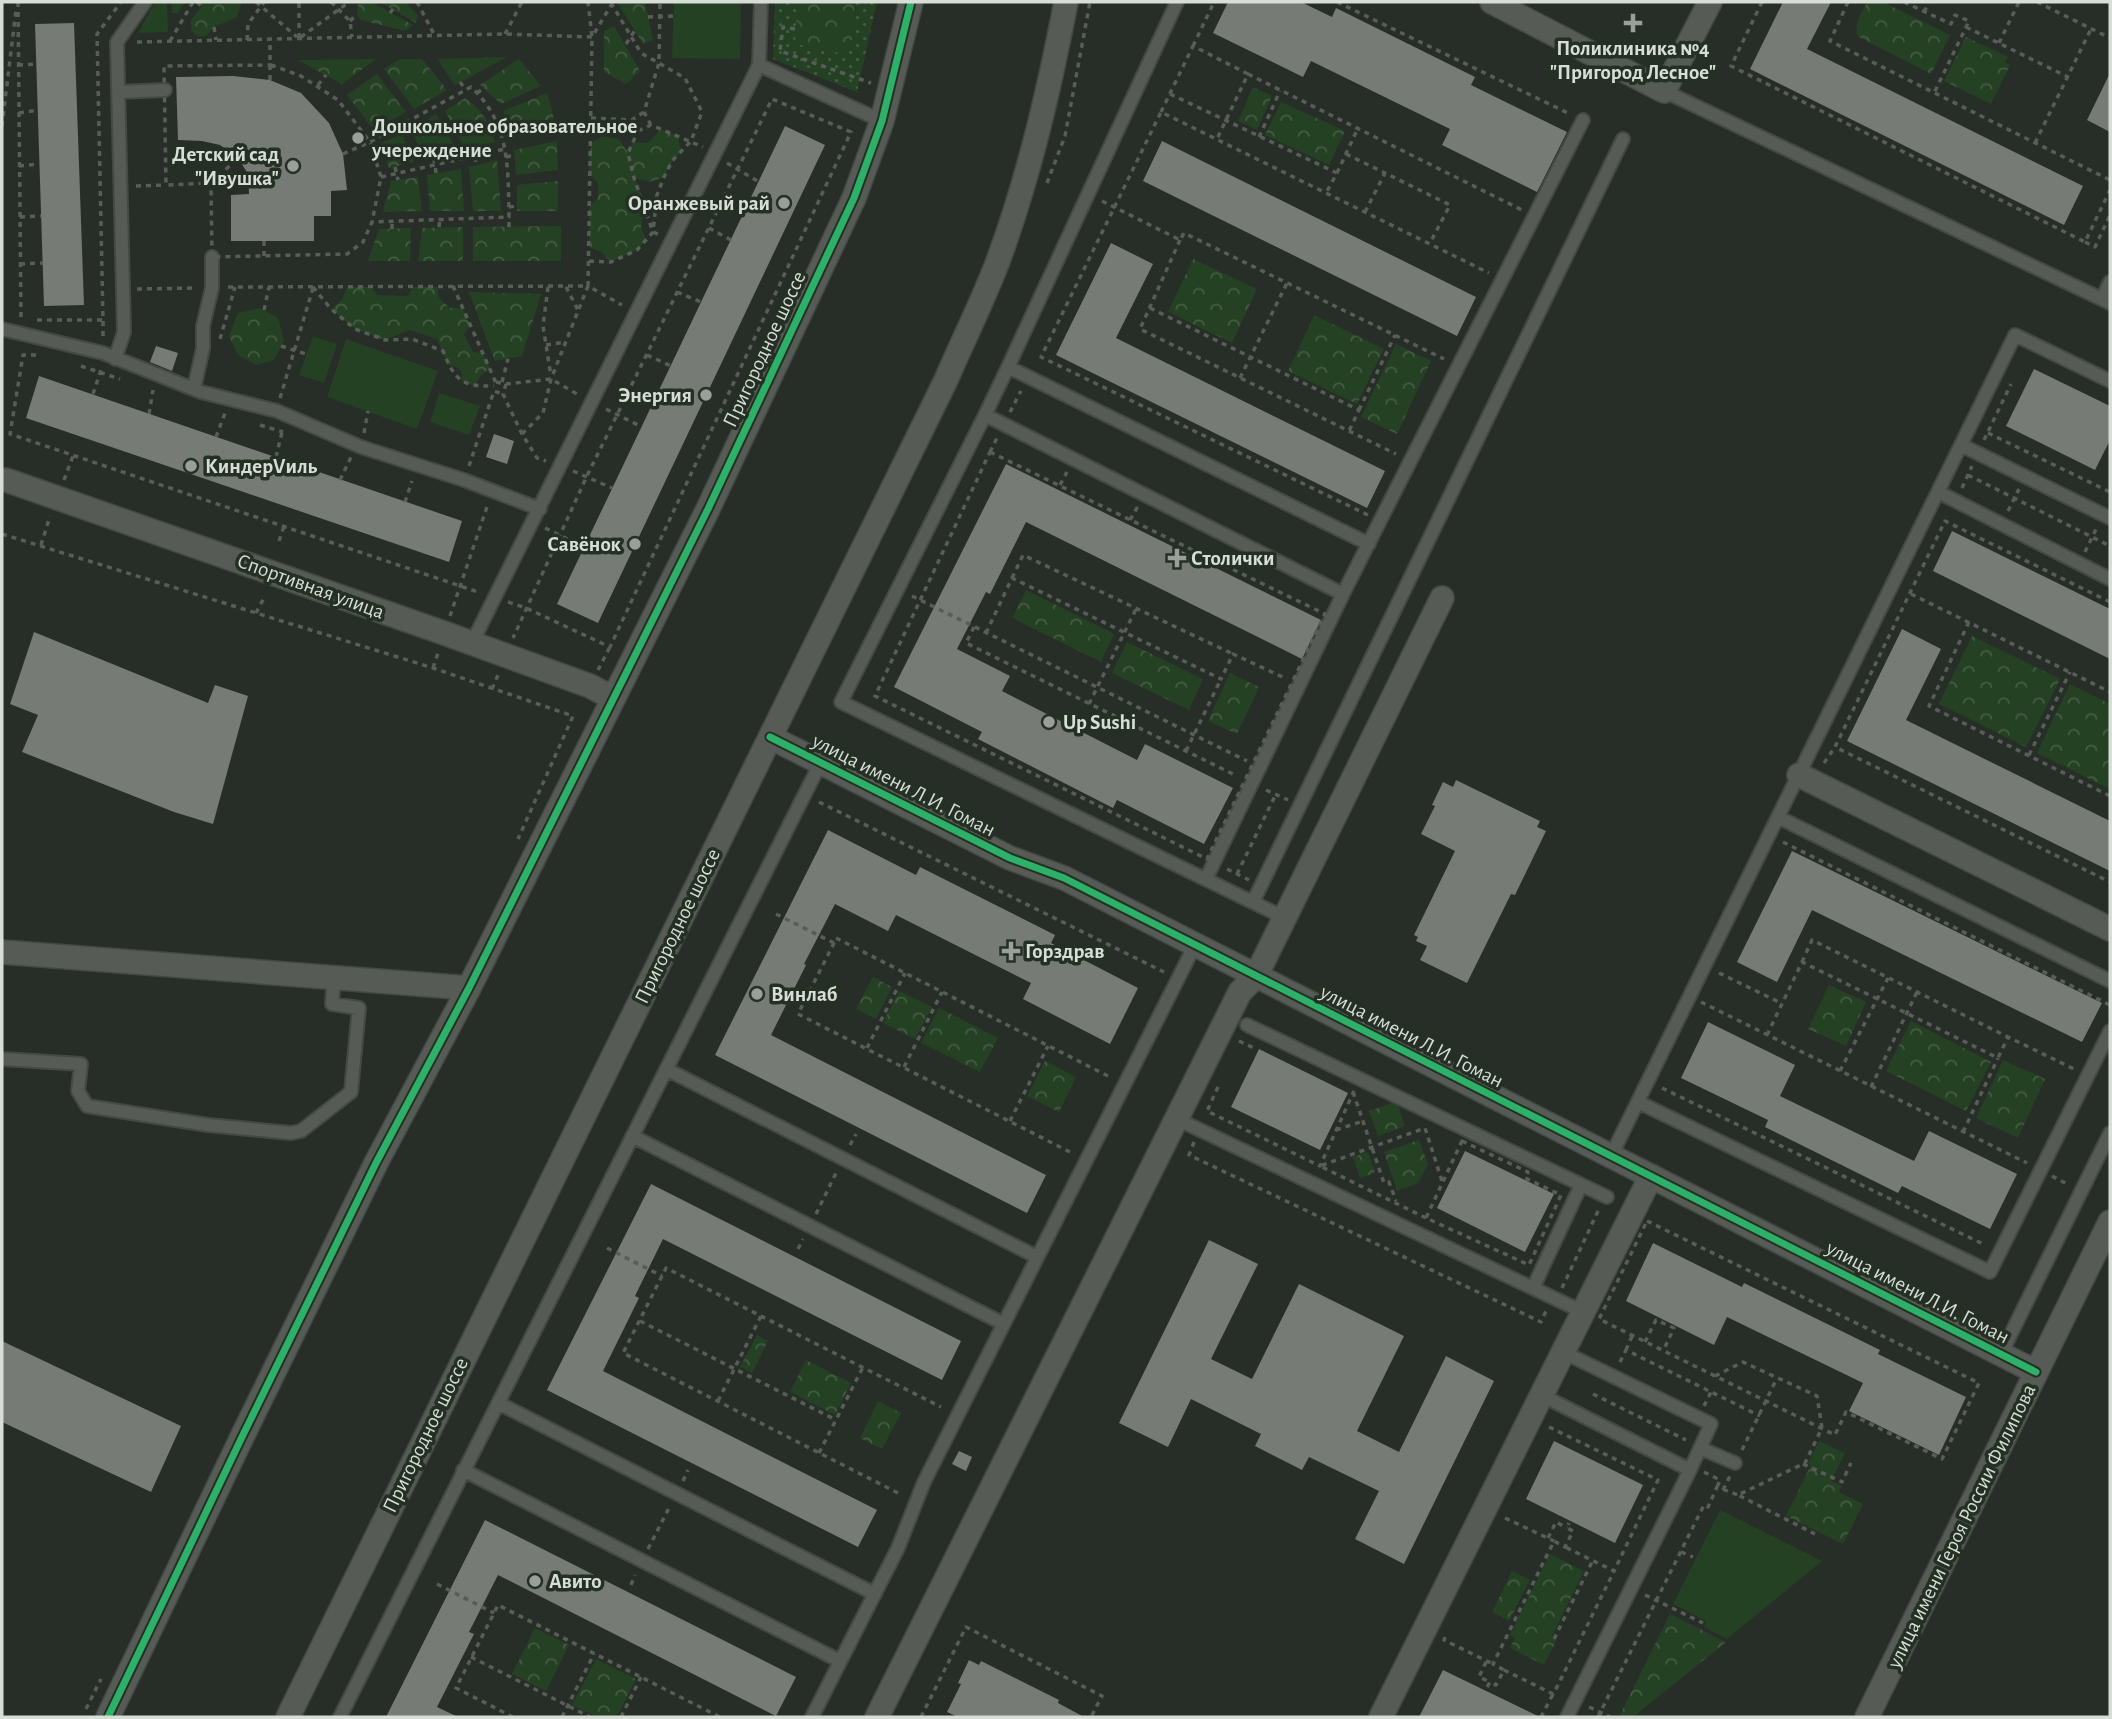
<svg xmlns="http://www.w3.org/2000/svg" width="2112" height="1719" font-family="'Alegreya Sans',sans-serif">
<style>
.grass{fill:url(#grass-dots)}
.park{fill:url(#park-crowns)}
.garden{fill:#254124}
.building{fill:#767b75}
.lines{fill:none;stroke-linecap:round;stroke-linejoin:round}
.lane-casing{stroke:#444944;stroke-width:16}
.street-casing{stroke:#444944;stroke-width:26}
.path{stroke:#585d58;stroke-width:3.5;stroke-dasharray:5 5;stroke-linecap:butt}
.lane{stroke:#565b56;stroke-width:12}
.street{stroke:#565b56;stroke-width:23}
.cycleway-casing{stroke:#253024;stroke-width:11}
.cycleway{stroke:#2db169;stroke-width:7}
.poi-dot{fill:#99a099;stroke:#253024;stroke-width:2.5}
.labels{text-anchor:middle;stroke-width:7;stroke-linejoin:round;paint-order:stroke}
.poi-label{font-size:21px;font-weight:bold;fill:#d6ded6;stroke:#253024;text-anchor:start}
.street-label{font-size:21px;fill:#d6ded6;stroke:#253024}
</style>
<defs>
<pattern id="grass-dots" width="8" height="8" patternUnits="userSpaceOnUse" patternTransform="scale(1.75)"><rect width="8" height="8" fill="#254124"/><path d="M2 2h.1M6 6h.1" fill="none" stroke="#445c43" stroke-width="1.8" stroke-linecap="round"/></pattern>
<pattern id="park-crowns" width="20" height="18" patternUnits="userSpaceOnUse" patternTransform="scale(1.75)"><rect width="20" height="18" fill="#254124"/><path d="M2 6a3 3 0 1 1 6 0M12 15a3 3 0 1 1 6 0" fill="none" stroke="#445c43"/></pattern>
</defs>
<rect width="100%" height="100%" fill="#272d27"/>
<path class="grass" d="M775,2H877L857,92L773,59Z"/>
<path class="park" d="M202,2H242L237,17L214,27L206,36L198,37L191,31V20L201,7Z
M371,2L413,25L405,31L361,20L357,14L358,4Z
M380,2H405L418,15L416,23Z
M621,2H645L653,40L643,44L618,4Z
M797,2H855L848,55L795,44Z
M1867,2H1883L1950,35L1931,74L1859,37C1852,25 1862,13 1867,2Z
M614,26L640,71L626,84L604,72V31Z
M1966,37L2008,57L2005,62L2010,65L1991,104L1944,81Z
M507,57L455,85L437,59Z
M376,59L342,84L298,60Z
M400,59H422L447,90L414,109L384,69Z
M519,59L541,86L501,104L480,85Z
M377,74L406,112L374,130L347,95Z
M1253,87L1272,96L1257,130L1238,121Z
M547,93L556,126L511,136L503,111Z
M465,98C482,109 489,123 495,142L466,150L445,111Z
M1281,102L1345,131L1329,165L1265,135Z
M436,114L458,152L425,161L411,129Z
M661,129L678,136L681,152L672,161L664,177L650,182L635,178L645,203L641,227L646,240L637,250L611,262L601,252L589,247V208L598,198V183L589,173L591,143L602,136L619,139L628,153L632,142L648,143Z
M402,134L414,162L389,168L380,143Z
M557,141L558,170L516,175L514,150Z
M497,160L501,211H473L469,167Z
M461,169L464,211H430L427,175Z
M418,177L422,211L383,212L391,181Z
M558,181V211H517V185Z
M561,226V261H473V227Z
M463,227V261H418L422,228Z
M411,228L410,261H368L379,229Z
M1193,259L1257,289L1232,343L1168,312Z
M347,287H372L377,295L407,296L414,287H437L439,298L450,308H463L470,325L464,334L473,352L483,353L490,368L480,376L475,386L461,381L462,373L457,367L448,365L437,339L410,330L385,340L355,329L331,309L342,300Z
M469,292L541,294L522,356L495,361Z
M260,308L278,318L284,340L274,360L256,365L238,355L229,336L238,313Z
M1314,315L1384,349L1357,404L1288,371Z
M1396,344L1431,361L1397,434L1361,417Z
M1026,590L1114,634L1101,662L1012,618Z
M1972,636L2060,679L2026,747L1939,704Z
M1127,642L1203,679L1189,710L1112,673Z
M1230,673L1259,687L1237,734L1208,721Z
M2070,684L2110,704V789L2037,753Z
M873,977L892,987L876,1019L856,1009Z
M1829,985L1866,1002L1846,1046L1808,1029Z
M899,991L932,1007L915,1039L883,1023Z
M939,1008L998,1038L980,1072L921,1043Z
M1911,1021L1991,1062L1966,1111L1886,1071Z
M2003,1060L2045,1079L2018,1138L1976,1118Z
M1045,1061L1076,1077L1059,1112L1027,1096Z
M1392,1103L1398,1106L1405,1126L1378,1136L1369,1111Z
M1419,1140L1428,1164L1418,1183L1397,1191L1384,1152Z
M1368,1152L1375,1173L1360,1178L1353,1157Z
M757,1335L768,1341L752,1373L740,1367Z
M806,1360L851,1383L835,1415L790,1392Z
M878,1401L901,1413L882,1449L860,1438Z
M1819,1441L1845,1453L1831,1481L1842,1486L1839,1492L1863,1504L1843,1544L1786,1516L1811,1465L1808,1463Z
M1550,1554L1584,1571L1551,1638L1556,1641L1544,1665L1510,1648L1515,1638L1510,1635Z
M1512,1571L1530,1580L1509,1621L1492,1612Z
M1670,1614L1726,1642L1633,1717H1619Z
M535,1628L569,1645L546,1691L512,1674Z
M596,1659L636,1679L617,1717H597L572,1705Z"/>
<path class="garden" d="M155,2H185L178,13H172L171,2H167L168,32L138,33Z
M674,2H741L740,59L672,58Z
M313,336L337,344L324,383L299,375Z
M346,339L438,371L417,429L327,397Z
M439,393L480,406L469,435L430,422Z
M1720,1510L1822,1561L1727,1639L1704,1627L1706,1621L1673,1604Z"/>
<path class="building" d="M1228,2H1301L1332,17L1336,8L1475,77L1471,85L1567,132L1537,192L1442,145L1450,129L1311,61L1303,77L1213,33Z
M1783,2H1831L1807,49L2083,186L2064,225L1750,69Z
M74,23L84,305L44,306L35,24Z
M2110,73V132L2087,120Z
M233,76L270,80L301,93L329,123L343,154L347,190L331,191V216H314V241H231V195L249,194L248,174L238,158L220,145L202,141L178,140L176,77Z
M785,126L825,145L598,623L557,604Z
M1162,141L1476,297L1457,336L1143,181Z
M1111,243L1153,264L1116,338L1385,471L1367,508L1056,355Z
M156,346L178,353L172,371L150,362Z
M2034,369L2110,406V440L2095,470L2006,426Z
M39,376L462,521L449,562L26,418Z
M494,434L514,441L507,464L486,457Z
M1006,464L1321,620L1302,659L1026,522L990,594L986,592L957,649L1010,676L1002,691L1137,760L1145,744L1233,788L1204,844L1117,800L1113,808L978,739L982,732L894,687Z
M1952,531L2110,609V659L1933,571Z
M1902,629L1941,649L1906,720L2110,821V871L1847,741Z
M34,632L208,703L215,685L248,696L213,824L174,812L22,752L38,715L10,704Z
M1456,780L1540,821L1537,827L1546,831L1515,895L1511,894L1467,983L1420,960L1427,946L1416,941L1418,937L1414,935L1455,851L1421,834L1435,806L1432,805L1443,782L1453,787Z
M828,830L916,875L920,867L1055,935L1051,943L1138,988L1110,1044L1023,999L1031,983L896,915L888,931L835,904L804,964L806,965L771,1035L1046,1175L1027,1213L715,1055Z
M1792,851L2102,1003L2082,1042L1812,910L1777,982L1737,962Z
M1708,1022L1795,1065L1780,1096L1914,1161L1929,1131L2017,1174L1990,1229L1902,1186L1898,1193L1765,1127L1768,1120L1681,1078Z
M1259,1049L1348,1093L1320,1150L1231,1107Z
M1465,1151L1554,1194L1525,1252L1437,1208Z
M651,1184L961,1341L942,1380L663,1239L635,1296L639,1298L603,1371L877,1510L858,1547L547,1390Z
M1209,1240L1258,1264L1211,1359L1252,1379L1299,1284L1404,1336L1357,1431L1399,1452L1446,1356L1494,1381L1404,1564L1355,1539L1379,1491L1309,1457L1302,1470L1255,1446L1261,1434L1191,1399L1168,1447L1119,1423Z
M1653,1243L1742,1287L1744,1283L1880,1350L1878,1354L1966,1397L1939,1455L1849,1411L1863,1383L1727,1317L1714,1345L1626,1301Z
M2,1341L181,1426L151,1492L2,1422Z
M1554,1441L1643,1485L1615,1543L1526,1499Z
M959,1451L972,1457L966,1471L952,1464Z
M485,1520L796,1677L776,1716L498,1575L469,1632L474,1634L437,1707L458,1717H386Z
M969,1660L979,1665L981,1661L1059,1700L1058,1703L1084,1717H958L947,1712L961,1684L958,1683Z
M1443,1670L1540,1717H1419Z"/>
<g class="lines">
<g class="lane-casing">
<path id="lane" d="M1177,2L1008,367L1369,544
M759,65L882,121
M1664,91L2110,303
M119,92L165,90
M2102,299L2110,282
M2,329L103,353L201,392L277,411L361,447L464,480L540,509
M115,359L124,332L117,42L145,2
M194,389L203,348V326L212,288V257
M985,415L1008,367
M1961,445L2110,518
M1938,492L2110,579
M1343,594L1583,120
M472,643L759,65L761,2
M1778,817L2110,981
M1206,879L1343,594L985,415L841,702L1285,918
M1253,902L1623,139
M1247,1025L1607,1197
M2,1059L81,1064L78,1091L87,1106L208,1125L291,1133L301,1131L351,1092L359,1008L332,1004L334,976
M666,1069L1037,1257
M1638,1102L1990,1272L2110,1031
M1177,1119L1583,1312
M632,1136L1004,1324
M1611,1156L2015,335L2110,381
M1533,1288L1581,1185
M1563,1352L1711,1424L1690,1470
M2001,1354L2110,1133
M1541,1395L1690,1470L1567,1717
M498,1403L875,1594
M1700,1448L1735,1463
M463,1470L840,1661
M340,1717L821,762
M812,1717L898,1548L924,1482L1195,945"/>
</g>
<g class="street-casing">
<path id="street" d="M1492,2L1664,91L1710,2
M6,480L444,633L590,686L613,698
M770,737L1010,858L1064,878L2036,1372
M1799,775L2110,929
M2,952L469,988
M108,1717L242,1437L376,1163L469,988L708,509L854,198L882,121L911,2
M288,1717L946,380C963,340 983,301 998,261C1029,177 1049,90 1066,2
M877,1717L1240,992L1256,976L1442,598
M1381,1717L1651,1176
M1867,1717L2110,1222"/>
</g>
<path class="path" d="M18,2L21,318
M197,2L202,7
M256,2L297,37
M331,2L350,21L352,37
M417,2L435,36
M1337,2L1570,114
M1762,2L1731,66L2085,242L2110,190
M1848,2L1830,41L2110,180
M1904,2L1951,24L1955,15L1969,21L1934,93
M2037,2L2110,38
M1924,12L1929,2
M390,13L393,9
M648,17L673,16
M350,21L357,14
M214,27L216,40
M1966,27L2068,77
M795,29L783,27L780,51L871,83
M505,34L522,2
M301,37L349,2
M299,38V2
M247,40L248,24L264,2
M170,41L193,2
M137,42L505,34L592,37L613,2
M1999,43L2019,2
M626,44L635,30
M1193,46L1214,2
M18,65L36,64
M271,65L301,76L338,100L370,142L381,177L372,222L363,242L347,254L212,257L211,183L166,185L164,66Z
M1248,74L1522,210
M270,80V39
M460,82L466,90
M318,85L326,75
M477,93L484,88
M1170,94L1337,173L1326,193
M1161,112L1193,46L1248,74L1217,139
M19,113L38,110
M591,118L632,120L644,112
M632,120L638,131L628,153L634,178L653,232L660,235
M651,125L644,112L659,63L660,2
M2,126L16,10
M638,131L651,125L703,147
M501,134L510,131
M1259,137L1280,91
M2035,143L2091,29
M474,147L476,165
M343,154L370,142L471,87C510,123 508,167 509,217L372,222
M1346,154L1385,173
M506,157L514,155
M434,158L436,173
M727,163L759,182
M19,166L39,164
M395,167L398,180
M1337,173L1358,128
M381,177L505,149
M211,183L238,158
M1047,183L1065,136L1090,2
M136,186L166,185
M1102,201L1180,240L1184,233L1444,359
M509,207L517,206
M1365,212L1385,173L1450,205L1430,243
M20,217L41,216
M439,227L440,219
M509,227V217
M709,228L731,240
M392,229V221
M1180,240L1140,329L1396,454
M2085,242L2095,247L2110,215
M264,256V241
M589,261L611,262L637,250L653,232L657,195L664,177L672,161L691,141L702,112L685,78L641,53L611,3
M20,264L43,263
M453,286L496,383
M228,287L588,286L592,37L588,2
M313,287L331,309L355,329L385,340L412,339L443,351C455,380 461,387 494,386
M548,287L543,326L551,376
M566,287L578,310
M137,289L195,288
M677,292L701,302
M1150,308L1359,410L1349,431
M264,310L269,287
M37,320H103L97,34L121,2
M103,321V338
M220,339L235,287
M546,345L565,342
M281,346L306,354
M36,355H23L10,434L481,593
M647,355L671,366
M81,366L120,379
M1240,378L1287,283
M496,382L506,384L551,379L577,394
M502,382L508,359
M506,384L503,394L522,434L537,458L546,461
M93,394L101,370
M280,398L313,288
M606,409L642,427
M1359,410L1395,335
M1010,412L1021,391
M149,414L153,390
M260,425L283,432
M364,433L368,411
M1988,433L2110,492
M522,434L543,413L551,379L588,286L622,305
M216,437L225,413
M1984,440L2011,384
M990,452L1325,614L1207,859L875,696Z
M990,452L997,438
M276,457L282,432
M469,466L494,391L503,394
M573,471L612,488
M1968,475L2110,546
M64,480L73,456
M340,480L351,457
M1060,485L1067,472
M1962,488L1972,466
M405,502L412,481
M2008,511L2019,489
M1368,515L1041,357L1161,112L1489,273
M1130,520L1138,506
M545,528L584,547
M2,534L433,668L573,716L518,839
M279,541L284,526
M41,545L50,516
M2085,552L2097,527
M1012,578L1023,555L1233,654
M1911,594L2110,692
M912,596L1247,761
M508,602L526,608L610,647L851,132L772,99L586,478L513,638
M2110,602L1945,521L1835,747L2110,882
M256,613L265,596
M450,616L488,504
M1969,622L1929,706L2110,796
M974,627L966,643L1237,776
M986,633L1012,578L1221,679L1233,654L1287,679
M433,668L438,653
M598,670L610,647
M492,689L498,675
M1089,704L1136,609
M1186,751L1221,679
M2029,755L2070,672
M1824,763L1835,747
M1266,790L1288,800
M819,802L1164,972
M1783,842L2110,1005
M1227,869L1249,880
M1237,874L1276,794
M776,914L834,943
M1802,962L1812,940L2008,1037
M1719,973L1781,1003
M1701,1002L2027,1163
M1767,1035L1802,962L1998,1058L2008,1037L2074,1069
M1239,1041L1256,1049
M867,1048L905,973
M904,1067L942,992
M1840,1071L1888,978
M1218,1087L1207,1111L1320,1166L1354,1091
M1871,1087L1917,992
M1662,1088L1985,1245
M1353,1092L1384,1183L1389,1182L1396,1201
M1010,1121L1048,1046
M1336,1130L1363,1121
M1963,1132L1998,1058
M1462,1141L1528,1172L1525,1178L1561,1195L1529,1265L1426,1218Z
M1194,1142L1189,1155L1541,1322L1546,1311
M850,1145L856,1134
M1070,1152L798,1014L834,943L836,938L1108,1076
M2052,1176L2067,1184
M816,1214L837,1171
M1426,1218L1320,1166L1425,1128L1442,1181
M1647,1221L1979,1383L1942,1459L1846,1412L1835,1435L1599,1319Z
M607,1248L662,1276
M798,1249L803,1239
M1562,1288L1599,1209
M640,1321L836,1420
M1645,1342L1656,1320L1674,1328L1663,1351
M1626,1350L1632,1336
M1620,1362L1626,1350L1760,1416
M1715,1376L1743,1362L1817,1396L1822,1428L1805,1463L1738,1495L1815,1534
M1593,1394L1686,1440
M718,1401L761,1316
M1704,1406L1711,1392
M1549,1427L1658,1480L1614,1571
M1742,1450L1777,1378
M819,1453L863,1367
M1803,1464L1842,1482L1851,1463
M1704,1472L1720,1480L1717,1487
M683,1481L688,1470
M1723,1490L1730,1476
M898,1493L623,1353L662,1276L666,1268L941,1407
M1505,1518L1554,1541
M1548,1538L1556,1522L1567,1528
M648,1549L670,1506
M1681,1552L1693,1557
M437,1584L494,1613
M631,1585L635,1575
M1645,1595L1703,1623
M1445,1637L1444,1640L1493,1664
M1554,1639L1593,1560
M471,1657L590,1717
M1486,1662L1479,1677L1490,1682
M1504,1670L1553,1694L1555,1691L1614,1571L1565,1547
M1487,1687L1490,1682L1496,1685L1504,1670L1493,1664L1554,1541L1565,1547L1573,1531L1567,1528L1569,1523
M1589,1707L1610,1717
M86,1709L101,1679
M513,1717L456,1688L498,1605L720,1717
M562,1717L594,1654
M621,1717L641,1677
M921,1717L966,1627L1102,1696L1091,1717
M1541,1717L1553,1694
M1598,1717L1704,1505L1708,1507L1717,1487L1738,1495"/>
<use href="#lane" class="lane"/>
<use href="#street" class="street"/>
<g class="cycleway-casing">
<path id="cycleway" d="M770,737L1010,858L1064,878L2036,1372
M108,1717L242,1437L376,1163L469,988L708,509L854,198L882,121L911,2"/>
</g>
<use href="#cycleway" class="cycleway"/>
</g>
<g class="poi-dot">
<path d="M1629.5 12.5h7v7h7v7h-7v7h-7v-7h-7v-7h7z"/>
<circle cx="358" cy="138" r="7"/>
<circle cx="293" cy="166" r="7"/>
<circle cx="784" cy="203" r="7"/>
<circle cx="706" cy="395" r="7"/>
<circle cx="191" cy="466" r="7"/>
<circle cx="635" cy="544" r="7"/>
<path d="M1173.5 547.5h7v7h7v7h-7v7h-7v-7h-7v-7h7z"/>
<circle cx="1049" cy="722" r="7"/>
<path d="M1007.5 940.5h7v7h7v7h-7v7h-7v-7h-7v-7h7z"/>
<circle cx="757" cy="994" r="7"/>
<circle cx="535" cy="1581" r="7"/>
</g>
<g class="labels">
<g class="poi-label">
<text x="1633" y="55" text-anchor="middle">Поликлиника №4<tspan x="1633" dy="24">"Пригород Лесное"</tspan></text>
<text x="372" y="133">Дошкольное образовательное<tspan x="372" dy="24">учереждение</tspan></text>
<text x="279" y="161" text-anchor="end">Детский сад<tspan x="279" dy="24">"Ивушка"</tspan></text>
<text x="770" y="210" text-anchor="end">Оранжевый рай</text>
<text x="692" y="402" text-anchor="end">Энергия</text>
<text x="205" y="473">КиндерVиль</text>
<text x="621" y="551" text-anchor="end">Савёнок</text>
<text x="1191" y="565">Столички</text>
<text x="1063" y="729">Up Sushi</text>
<text x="1025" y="958">Горздрав</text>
<text x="771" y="1001">Винлаб</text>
<text x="549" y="1588">Авито</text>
</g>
<g class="street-label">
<text transform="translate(764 349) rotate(-65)" y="7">Пригородное шоссе</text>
<text transform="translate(311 586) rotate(20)" y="7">Спортивная улица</text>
<text transform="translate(904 785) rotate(27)" y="7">улица имени Л.И. Гоман</text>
<text transform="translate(677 926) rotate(-64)" y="7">Пригородное шоссе</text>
<text transform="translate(1412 1036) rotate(27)" y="7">улица имени Л.И. Гоман</text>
<text transform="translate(1918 1292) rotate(27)" y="7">улица имени Л.И. Гоман</text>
<text transform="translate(425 1435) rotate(-64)" y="7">Пригородное шоссе</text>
<text transform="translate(1961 1526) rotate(-64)" y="7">улица имени Героя России Филипова</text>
</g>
</g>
<rect width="2112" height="1719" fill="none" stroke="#d6ded6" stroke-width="7"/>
</svg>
